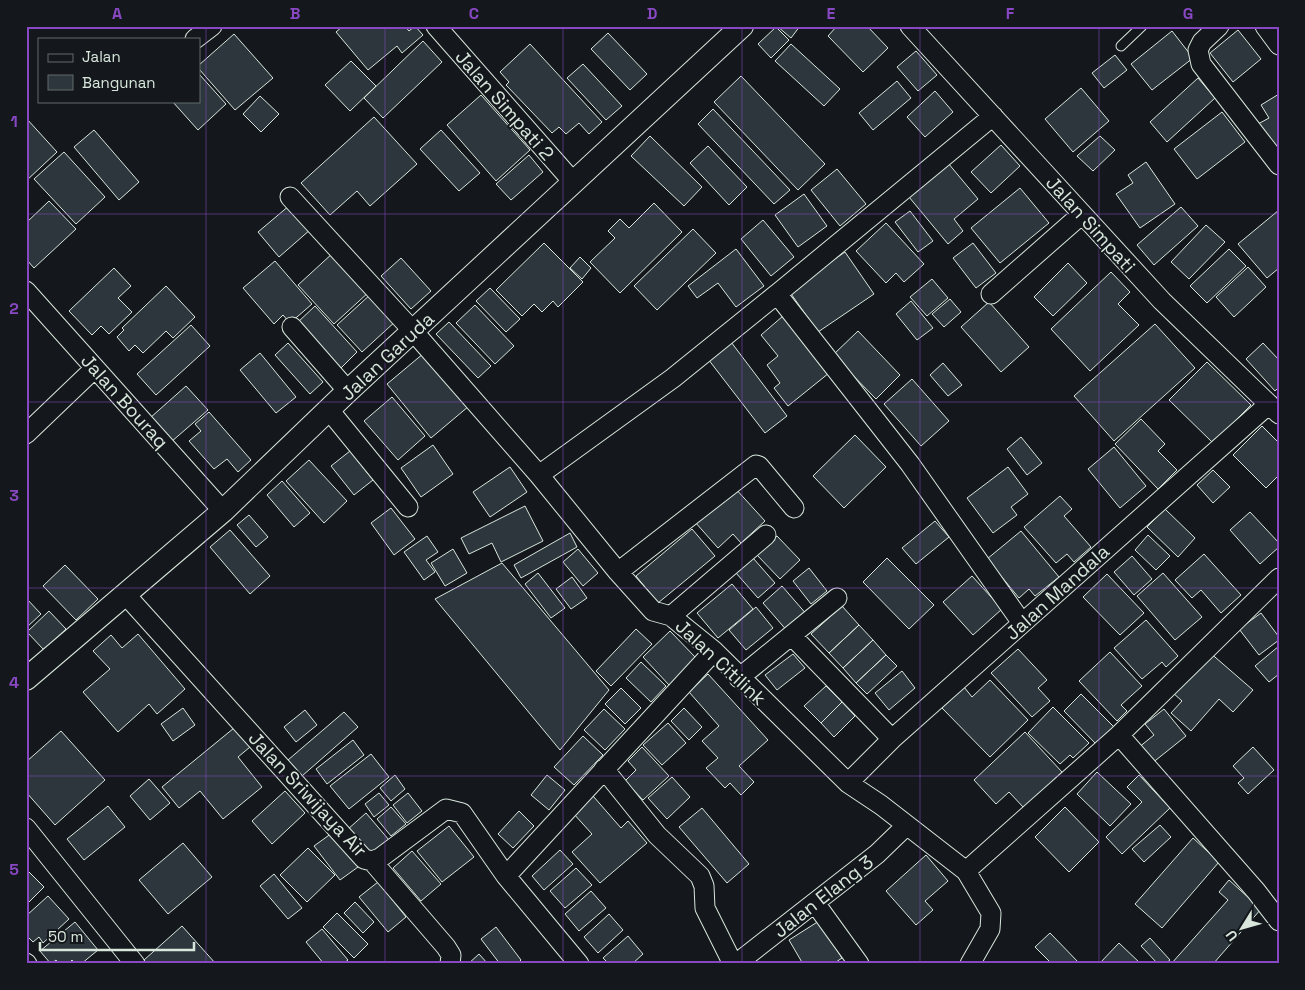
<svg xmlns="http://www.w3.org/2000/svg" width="1305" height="990" font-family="'Space Grotesk',sans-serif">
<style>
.building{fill:#2c363c;stroke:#d8e6dc}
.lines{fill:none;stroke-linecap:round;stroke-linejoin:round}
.service-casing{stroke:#d8e6dc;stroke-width:11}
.minor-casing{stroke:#d8e6dc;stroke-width:21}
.tertiary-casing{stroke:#d8e6dc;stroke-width:24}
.service{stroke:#14181c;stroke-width:9}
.minor{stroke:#14181c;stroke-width:19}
.tertiary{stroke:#14181c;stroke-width:22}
.grid{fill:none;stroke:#8948c3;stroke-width:1;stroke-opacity:0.55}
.labels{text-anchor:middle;stroke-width:4;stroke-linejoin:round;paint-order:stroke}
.street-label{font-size:19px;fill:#d8e6dc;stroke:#14181c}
.neatline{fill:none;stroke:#8948c3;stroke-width:2}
.grid-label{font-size:16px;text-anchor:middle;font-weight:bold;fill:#8948c3}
</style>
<rect width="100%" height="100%" fill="#14181c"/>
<path class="building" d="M343,26H405L409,31L415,26L423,35L402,53L397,46L368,70L336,32Z
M777,26H800L791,38Z
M837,26H867L888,48L863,72L828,36Z
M776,27L789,40L771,58L758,44Z
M1238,30L1261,59L1233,82L1210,53Z
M1172,31L1193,58L1152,90L1131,64Z
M608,33L647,74L630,90L591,49Z
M234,34L273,78L235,110L199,69V65Z
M423,41L442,62L383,118L364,98Z
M530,44L602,122L589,134L579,123L566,134L559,127L552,133L506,85L509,82L500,72Z
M791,44L840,89L824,106L775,61Z
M916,51L937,75L918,91L897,67Z
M1115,55L1127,70L1104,88L1092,73Z
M351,61L376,86L350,111L325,85Z
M583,64L622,106L606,120L567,78Z
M199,74L226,104L198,130L172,101H199Z
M741,76L825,164L798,190L714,102Z
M1198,78L1215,98L1167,142L1150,122Z
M897,81L911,98L873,130L859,113Z
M1081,88L1109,121L1073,152L1045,119Z
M935,91L953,112L925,137L907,117Z
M1279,94V159L1258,124L1269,118L1261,105Z
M481,95L530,150L496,181L447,125Z
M260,96L279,114L261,132L243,114Z
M713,109L790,190L774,204L698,124Z
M1222,112L1245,142L1197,179L1174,149Z
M374,117L417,164L370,206L357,191L330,215L301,183Z
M26,118L57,152L26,181Z
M94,130L139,182L119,200L74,147Z
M441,130L480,173L459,191L420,149Z
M650,136L702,187L684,206L631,156Z
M1100,136L1115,150L1093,171L1077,156Z
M1001,145L1020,166L991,193L971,172Z
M708,146L747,187L729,205L690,163Z
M64,152L105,197L76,224L34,179Z
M529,155L543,172L511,200L496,184Z
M1146,162L1175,204L1140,228L1116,194L1133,183L1128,175Z
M948,163L978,199L954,219L963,231L948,244L909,197Z
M837,169L866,204L840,226L811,190Z
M1020,188L1049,223L1000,263L971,228Z
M804,194L827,226L798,247L775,215Z
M49,201L76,229L34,268L26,259V223Z
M654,203L682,232L620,293L590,262L615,238L608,231L620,219L629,228Z
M290,205L311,229L279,257L258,232Z
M1181,207L1198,226L1154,265L1137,245Z
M1279,210V268L1267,278L1238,244Z
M910,211L933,241L918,252L895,222Z
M763,220L794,257L771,276L741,239Z
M886,223L924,264L904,282L896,273L886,283L856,251Z
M1206,225L1225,242L1189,279L1171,262Z
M693,229L716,253L657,310L634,286Z
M544,243L583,282L558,307L553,301L542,312L534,304L522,316L496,290Z
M973,243L996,273L976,288L953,258Z
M736,249L764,286L736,307L718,283L697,298L688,286Z
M1229,249L1246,266L1207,303L1190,286Z
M334,252L370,291L334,324L298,285Z
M845,252L874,294L818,332L789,291Z
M580,257L591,268L582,279L570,268Z
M401,258L431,291L411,309L381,276Z
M275,261L312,304L290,323L283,315L274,324L243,288Z
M1068,263L1087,283L1053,316L1034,297Z
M1248,267L1266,287L1234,317L1216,297Z
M114,268L131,286L118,298L132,312L109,334L101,326L92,335L69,311Z
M1111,272L1130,292L1118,304L1139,325L1090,371L1051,329Z
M932,279L948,298L927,316L910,297Z
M166,286L195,317L173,338L166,331L143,353L135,345L129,351L117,337L124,330L122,328Z
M490,288L520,319L506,332L476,301Z
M372,293L397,320L362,352L337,325Z
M950,299L961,312L944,327L932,314Z
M911,301L933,328L917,340L896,314Z
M989,302L1029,347L1001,372L961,327Z
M475,305L514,346L495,364L456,323Z
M315,306L357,352L340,369L297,323Z
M783,316L829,373L788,406L774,388L780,383L767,365L778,356L761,335Z
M449,322L491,366L478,378L436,334Z
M1155,324L1195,368L1114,441L1074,396Z
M191,325L210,346L156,395L137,374Z
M858,331L900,375L876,399L833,355Z
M731,342L787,416L765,433L708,359Z
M288,343L323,382L310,394L275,355Z
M1263,343L1279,360V387L1275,391L1246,359Z
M260,353L296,397L276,413L240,370Z
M424,353L469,406L431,438L387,384Z
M1207,362L1251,405L1213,443L1169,400Z
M943,363L962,385L948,396L930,375Z
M912,379L949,421L921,446L884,404Z
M186,386L208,410L171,442L150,418Z
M392,397L425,436L398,460L364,421Z
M209,412L251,460L238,472L227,459L214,469L189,441L201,431L195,424Z
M1141,419L1165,444L1158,451L1177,470L1158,489L1115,444Z
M1262,426L1279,443V475L1266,488L1233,455Z
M855,435L886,467L844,508L813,476Z
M1021,437L1042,463L1027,475L1007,449Z
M433,445L453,474L421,497L401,468Z
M1114,447L1146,486L1120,508L1088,469Z
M350,451L373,480L354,495L331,466Z
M309,460L347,501L324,523L286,481Z
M510,467L527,492L490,517L473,492Z
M1008,467L1028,494L1011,507L1017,515L993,533L967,498Z
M1213,470L1230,487L1213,503L1197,485Z
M282,481L310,513L294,527L267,495Z
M734,487L765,521L741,543L733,534L718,548L695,522Z
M1060,496L1072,509L1064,516L1091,547L1074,562L1067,554L1056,563L1024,527Z
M525,506L543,541L501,562L492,543L469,554L461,538Z
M391,508L415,539L394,555L371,523Z
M1165,509L1195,538L1178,557L1147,527Z
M1250,512L1279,543V547L1260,564L1230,530Z
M249,515L268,537L256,547L237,525Z
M935,521L949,537L916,564L902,548Z
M692,529L715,556L658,603L636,576Z
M230,530L270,576L250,594L210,547Z
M1021,531L1059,577L1035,596L1029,589L1019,598L987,559Z
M570,533L577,547L521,578L514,565Z
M1148,535L1170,556L1156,570L1135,550Z
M427,536L438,552L426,560L435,572L424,580L404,552Z
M777,536L800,560L780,579L757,555Z
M453,549L467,573L445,586L431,563Z
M578,549L598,573L583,586L563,562Z
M1204,554L1241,595L1221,613L1201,590L1192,598L1175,580Z
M1132,556L1152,579L1134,595L1114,572Z
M753,558L775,583L758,598L736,573Z
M887,558L934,605L909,629L863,582Z
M502,563L609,690L560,750L435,599Z
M65,565L98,599L76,620L43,586Z
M809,568L827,591L811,604L793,581Z
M538,573L565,608L551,618L525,584Z
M1163,573L1202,617L1175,640L1137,596Z
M1107,574L1144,613L1120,635L1083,597Z
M972,576L1002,609L973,635L943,602Z
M572,577L587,598L571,609L556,589Z
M732,584L753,609L718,638L697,613Z
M782,586L808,616L789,633L763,603Z
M26,598L41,614L26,628Z
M842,606L859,625L829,653L811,634Z
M756,607L773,628L746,650L729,630Z
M49,611L66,629L44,650L27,632Z
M1261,613L1279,637V640L1259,655L1239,629Z
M1146,620L1178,656L1166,667L1162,662L1142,679L1114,648Z
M859,625L873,640L843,668L829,653Z
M636,629L652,644L611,686L596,671Z
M670,631L696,658L669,685L643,657Z
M138,634L185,689L157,714L149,704L118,732L83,692L110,669L93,651L111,635L122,648Z
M873,640L886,655L856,683L843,668Z
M1279,646V674L1269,682L1255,666Z
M1018,649L1047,680L1038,688L1050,701L1032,717L991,673Z
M1208,651L1253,690L1233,712L1219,699L1191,731L1171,713L1182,701L1172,692Z
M1110,652L1142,686L1121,705L1127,711L1117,721L1079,681Z
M793,654L805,668L777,690L765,675Z
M886,655L897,666L867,694L856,683Z
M641,662L666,686L651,702L626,678Z
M902,671L915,688L889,710L875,693Z
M708,674L768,740L739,766L754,782L741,795L730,783L725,788L706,768L718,758L702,741L719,726L689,692Z
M990,680L1028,720L990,757L942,708L964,687L972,697Z
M826,686L842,702L821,723L804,706Z
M621,688L641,708L625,724L605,704Z
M1081,694L1114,727L1096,744L1064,711Z
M842,702L855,716L834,737L821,723Z
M1053,707L1089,743L1073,758L1070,755L1060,764L1028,733Z
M183,708L195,725L173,741L161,724Z
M684,708L702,727L689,740L671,721Z
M604,709L625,729L605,750L584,730Z
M1164,709L1186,736L1151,764L1138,748L1154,735L1145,724Z
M305,710L317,725L296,742L284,727Z
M344,712L358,727L302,776L288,760Z
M668,723L686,743L662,765L643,745Z
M234,728L250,747L238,757L262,787L223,819L200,791L179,808L162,787Z
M61,731L105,780L55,825L26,792V762Z
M1025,732L1062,772L1024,808L1009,792L996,804L974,780Z
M583,736L603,755L574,785L554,767Z
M353,740L364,755L327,784L316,769Z
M642,747L669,776L643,800L625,781L636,770L628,761Z
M1253,747L1274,770L1248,794L1238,783L1244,778L1233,766Z
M371,754L389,777L349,809L330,786Z
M1097,772L1131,804L1110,826L1077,794Z
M395,775L405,789L391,801L380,788Z
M547,775L565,790L549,810L531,795Z
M1139,775L1170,808L1122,854L1106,837L1142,802L1127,787Z
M672,777L690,797L667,819L648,798Z
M149,779L170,803L150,820L130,796Z
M285,791L305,813L272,844L252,821Z
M379,793L389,805L374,817L365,804Z
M408,793L422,811L407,823L393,805Z
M593,796L621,828L628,821L647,843L600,883L572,852L592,834L573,813Z
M108,806L125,827L84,860L67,839Z
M391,807L406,824L391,836L377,819Z
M1065,807L1099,842L1069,872L1035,837Z
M702,808L749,864L727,883L679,827Z
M519,811L534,826L513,848L498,834Z
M366,813L389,840L370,857L347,830Z
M1160,825L1171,837L1144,862L1132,849Z
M449,826L474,857L442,882L417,851Z
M332,833L358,867L340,880L314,846Z
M1193,838L1219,862L1162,928L1135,904Z
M183,843L212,877L168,914L139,880Z
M308,848L335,875L307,902L280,875Z
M560,850L573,864L544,890L532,876Z
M412,851L441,884L421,901L393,868Z
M926,855L948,881L925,901L933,910L916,925L886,891Z
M576,868L592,885L565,908L550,891Z
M26,869L44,887L26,905Z
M274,874L302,908L288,919L260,886Z
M1229,880L1261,909L1213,964H1171L1228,900L1219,892Z
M378,882L406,917L388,932L359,897Z
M591,891L606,908L579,931L565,914Z
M48,896L69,919L43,943L39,937L33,942L26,935V916Z
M355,902L374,922L363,933L344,913Z
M337,913L368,944L354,958L323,927Z
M609,914L623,930L598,953L584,937Z
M819,921L842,958L833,964H803L789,940Z
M75,922L98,950L81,964H75L72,960L68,964H59L56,960L51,964L40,951Z
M182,926L216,964H148L144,960Z
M496,927L521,960L517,964H500L481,939Z
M322,929L348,960L343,964H324L306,942Z
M1050,933L1080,964H1052L1035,947Z
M628,936L643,954L632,964H609L603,958Z
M1150,938L1170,960L1165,964H1158L1141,946Z
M1119,943L1141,964H1099Z
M479,954L488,964H468Z"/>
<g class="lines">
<g class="service-casing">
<path id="service" d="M1121,46L1142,26"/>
</g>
<g class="minor-casing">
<path id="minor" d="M436,26L574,183
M910,26L1162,301L1279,414
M1219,26L1202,42L1198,50L1201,64L1279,165
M1265,26L1279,45
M195,39L212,26
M993,116L777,294L910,464L1022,623
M290,197L413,331L539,475L618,572L653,611L671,616L677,621L714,651L848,783L881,805L966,871L991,913L990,929L970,964
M26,291L223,511
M991,294L1082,214
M292,327L348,391
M329,410L408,507
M26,434L95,368
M539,475L673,378L777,294
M618,572L756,465L759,466L794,508
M125,594L364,859L372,861L380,858L446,809L462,813L506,876L579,964
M671,616L766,535
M792,636L892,739
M739,678L837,598
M1119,735L1256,891L1279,921
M604,769L657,835L700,876L704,886L705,908L733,964
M848,783L892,739L1269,404
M26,828L135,964
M372,861L446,947L451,955L450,964
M966,871L1119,735L1279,578
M506,876L714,651
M815,903L859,964
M26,963L27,964
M736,964L877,854L907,825"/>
</g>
<g class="tertiary-casing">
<path id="tertiary" d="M26,679L223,511L348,391L742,26"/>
</g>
<use href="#service" class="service"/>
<use href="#minor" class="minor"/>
<use href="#tertiary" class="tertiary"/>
</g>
<path class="grid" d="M206,26V964M385,26V964M563,26V964M742,26V964M920,26V964M1099,26V964M26,214H1279M26,402H1279M26,588H1279M26,776H1279"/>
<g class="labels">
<g class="street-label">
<text transform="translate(505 105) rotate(49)" y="7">Jalan Simpati 2</text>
<text transform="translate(1091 224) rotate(48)" y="7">Jalan Simpati</text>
<text transform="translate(387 356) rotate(-43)" y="7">Jalan Garuda</text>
<text transform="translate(125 401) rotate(48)" y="7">Jalan Bouraq</text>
<text transform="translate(1057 592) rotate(-42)" y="7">Jalan Mandala</text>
<text transform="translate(721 662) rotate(43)" y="7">Jalan Citilink</text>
<text transform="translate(308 794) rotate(47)" y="7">Jalan Sriwijaya Air</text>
<text transform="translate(823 896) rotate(-38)" y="7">Jalan Elang 3</text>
</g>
</g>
<rect width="1305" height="990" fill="none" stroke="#14181c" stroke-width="55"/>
<rect x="38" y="38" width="162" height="65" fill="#14181c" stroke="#626a69"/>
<rect x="48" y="54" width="25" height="8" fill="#14181c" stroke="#626a69"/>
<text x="82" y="62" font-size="15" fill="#d8e6dc">Jalan</text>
<rect x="48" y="75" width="25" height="15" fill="#2c363c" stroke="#626a69"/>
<text x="82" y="88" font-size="15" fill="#d8e6dc">Bangunan</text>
<g transform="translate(1242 928) rotate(233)" stroke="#14181c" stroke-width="4" paint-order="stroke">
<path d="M0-4L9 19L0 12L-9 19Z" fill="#d8e6dc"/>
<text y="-8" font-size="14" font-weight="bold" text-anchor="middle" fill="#d8e6dc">U</text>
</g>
<path d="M40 942v8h154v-8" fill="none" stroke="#d8e6dc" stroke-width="2.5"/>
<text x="48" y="942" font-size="15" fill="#d8e6dc" stroke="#14181c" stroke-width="4" paint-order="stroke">50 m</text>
<rect x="28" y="28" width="1250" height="934" class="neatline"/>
<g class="grid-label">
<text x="117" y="19">A</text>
<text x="295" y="19">B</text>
<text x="474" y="19">C</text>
<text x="652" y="19">D</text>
<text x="831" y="19">E</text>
<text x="1010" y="19">F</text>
<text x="1188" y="19">G</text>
<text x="14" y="127">1</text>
<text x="14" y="314">2</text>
<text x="14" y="501">3</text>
<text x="14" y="688">4</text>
<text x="14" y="875">5</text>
</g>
</svg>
